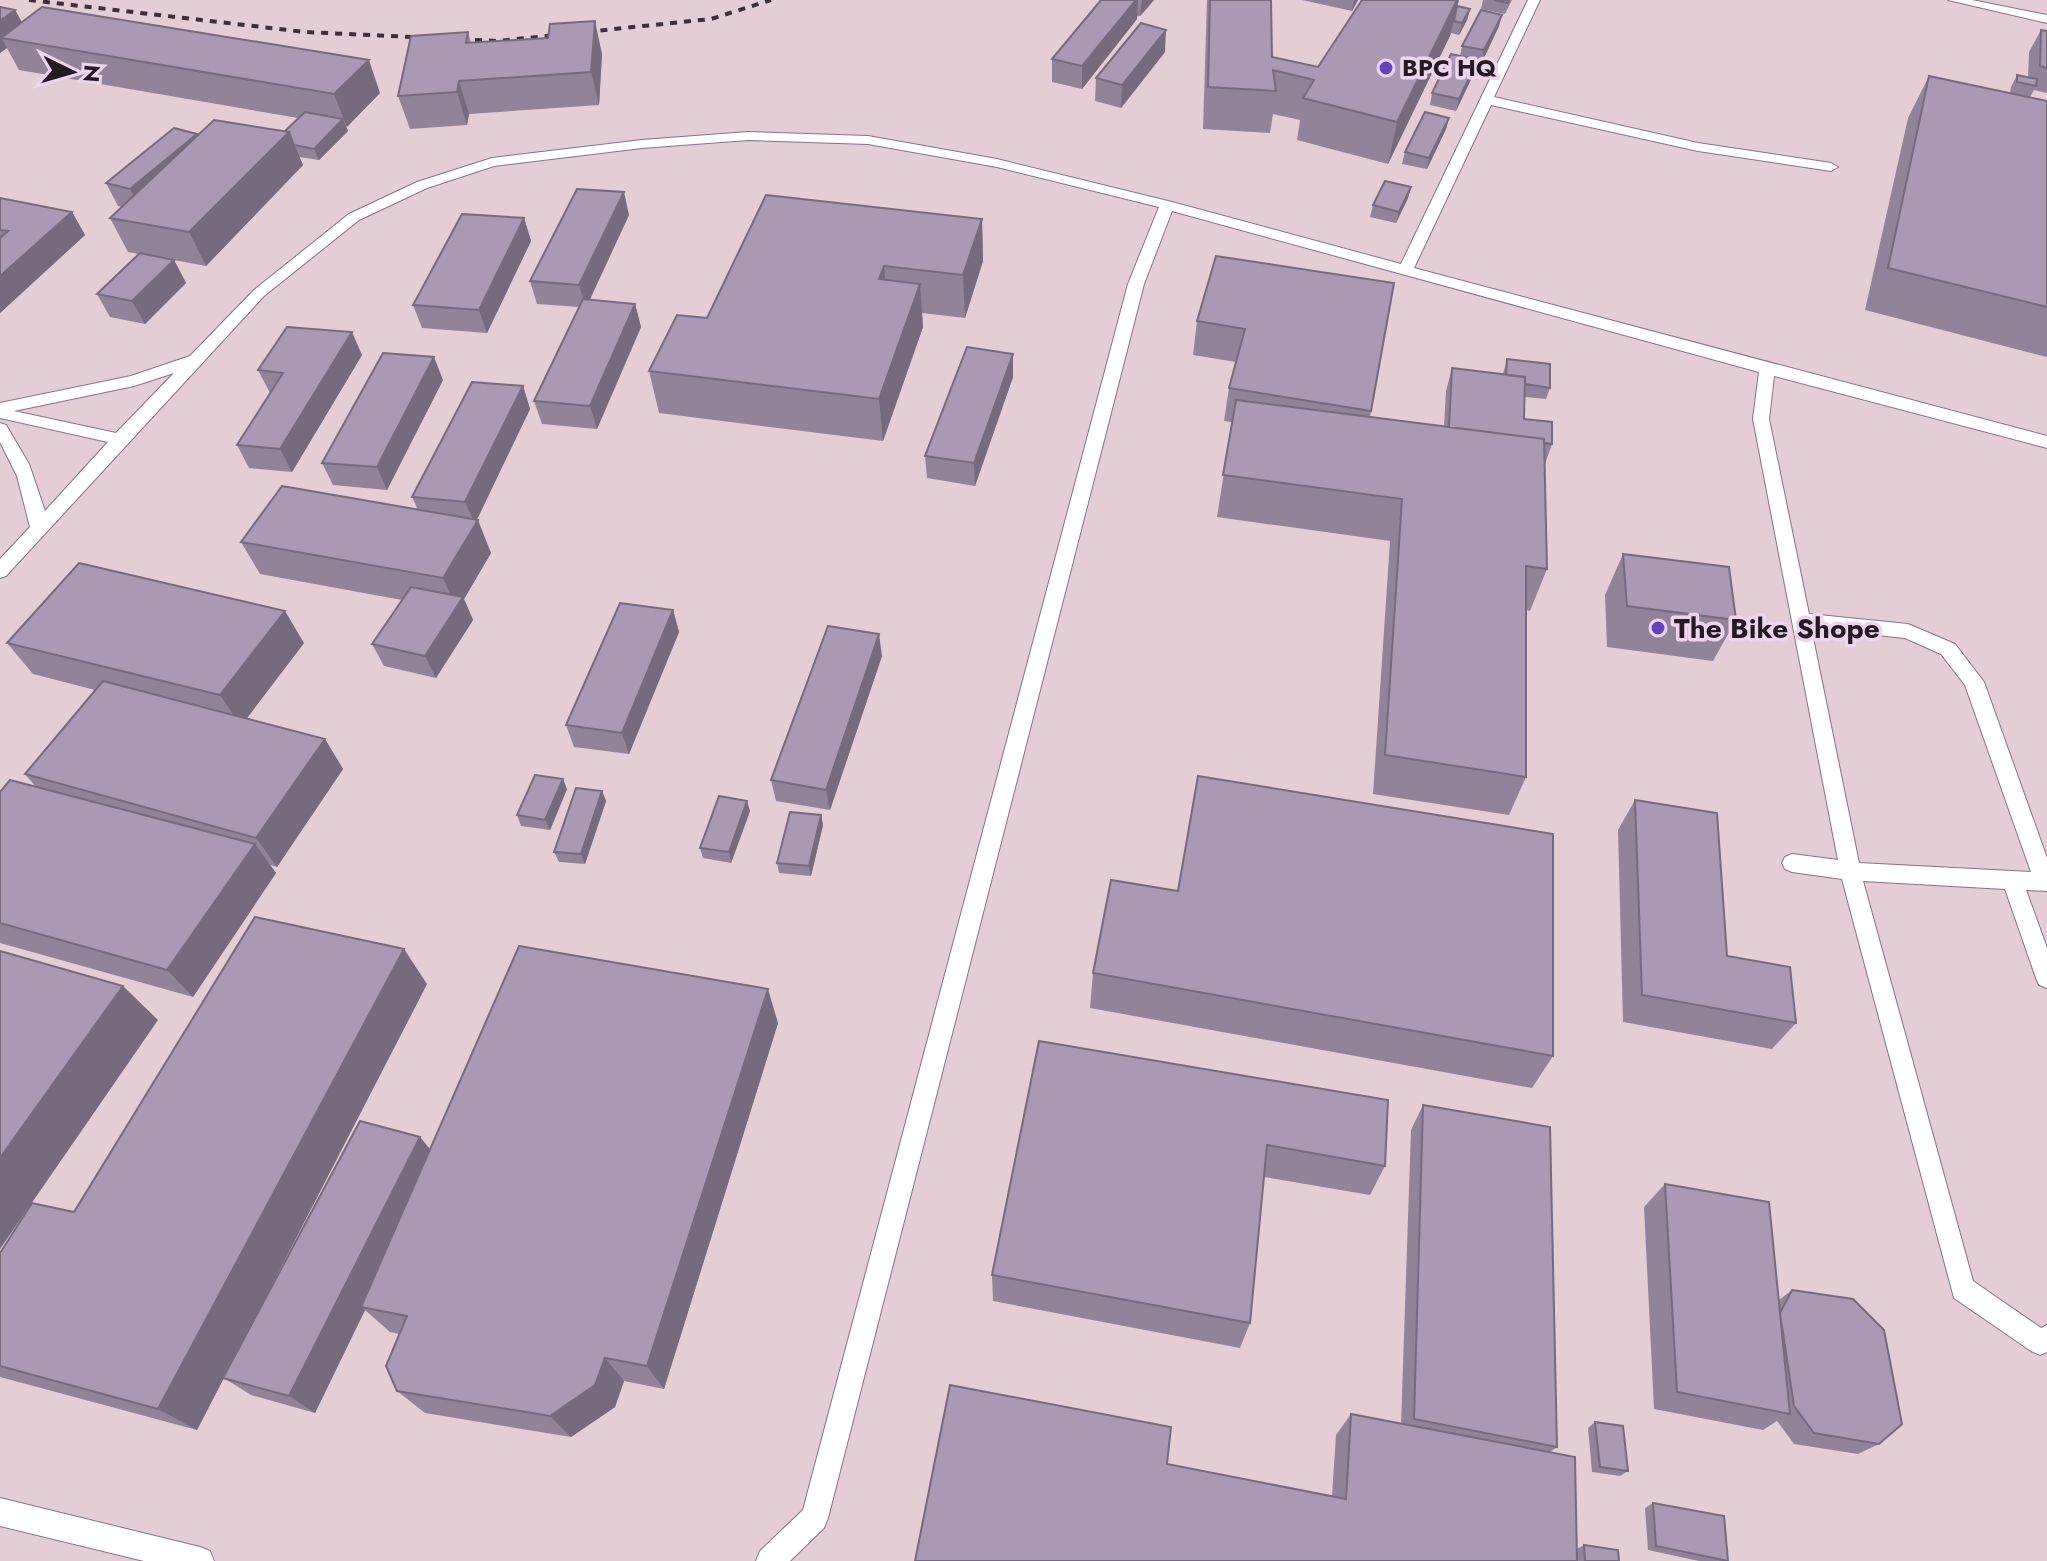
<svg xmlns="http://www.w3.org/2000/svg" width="2047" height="1561" font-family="Jost,sans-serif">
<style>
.industrial{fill:#e5cdd6}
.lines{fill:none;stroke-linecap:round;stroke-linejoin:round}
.lane-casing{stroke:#887088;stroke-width:2}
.lane{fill:#fff;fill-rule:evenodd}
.rail{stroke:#3a2f3a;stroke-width:4;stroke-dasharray:7 7;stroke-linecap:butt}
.wall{fill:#92839b}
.shaded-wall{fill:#776a7e}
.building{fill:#aa98b4;stroke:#776a7e;stroke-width:2}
.poi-dot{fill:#6243bb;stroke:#eed4ef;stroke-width:3}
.labels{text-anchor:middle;stroke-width:7;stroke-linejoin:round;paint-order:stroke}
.far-poi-label{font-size:24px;font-weight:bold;fill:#231a23;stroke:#eed4ef;text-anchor:start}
.poi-label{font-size:28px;font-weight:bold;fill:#231a23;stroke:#eed4ef;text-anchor:start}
</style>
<rect width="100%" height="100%" fill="#eed4ef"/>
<path class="industrial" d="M0,0H2047V1561H0Z"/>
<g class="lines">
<g class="lane-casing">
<path id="lane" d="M1528,0H1540L1494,97L1698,143L1831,163L1838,167L1831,171L1698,151L1491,105L1414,268L2047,436V448L1774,376L1769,419L1809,614L1908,624L1955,644L1984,682L2047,858V891L2026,890L2047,948V988L2039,985L2036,978L2005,889L1863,881L1973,1281L2041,1328L2047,1325V1352L2040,1355L2031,1351L1954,1298L1842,879L1792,872L1785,869L1782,863L1785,857L1792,854L1838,860L1753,419L1759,372L1172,211L1144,284L828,1518L824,1528L790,1561H756L760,1551L803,1510L1128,284L1159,207L997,167L868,144L748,140L642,148L494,166L427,188L359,220L264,296L6,576L0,578V559L30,527L17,476L0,442V423L6,425L29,464L45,511L108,442L0,418V403L131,376L190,356L254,290L349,214L417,182L492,158L642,140L748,132L868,136L997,159L1172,202L1401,264ZM174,373L116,433L14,411L134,386ZM1811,628L1905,638L1941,654L1965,685L2031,872L1859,863Z
M1948,0H1972L2047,15V23Z
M0,1498L200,1547L210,1551L214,1561H144L0,1526Z"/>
</g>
<use href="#lane" class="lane"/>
<path class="rail" d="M29,0L305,32L498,41L711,19L771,0"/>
</g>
<path class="wall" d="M1101,0H1154L1140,16H1137V19L1082,89L1052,82V59Z
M1207,0H1271L1272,57L1318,67L1457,6L1470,9L1467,20L1459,35L1451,33L1388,164L1297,140L1300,120L1273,114L1270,133L1203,129Z
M1302,0H1358L1352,11Z
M1483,0H1512L1505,14L1481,9Z
M0,7L15,10L22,22L380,93L346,127L348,131L319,160L299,157L303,165L206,266L174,260L186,283L145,324L110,317L97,294L139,254L128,252L110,218L122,207L118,206L106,183L197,134L285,131L298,118L19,70L7,48L0,53Z
M1499,26L1482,62L1478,61L1475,71L1456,111L1430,105L1432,93L1460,56L1462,46Z
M2041,30L2047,31V93L2034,90L2030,97L2010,93L2011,87L2017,75L2028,77L2029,52Z
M468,32L471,43L602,54L599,105L469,114L467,125L410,129L398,96Z
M1165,52L1121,108L1095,101L1096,78Z
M1929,76L2047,101V357L1865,310L1908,118Z
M1449,118L1446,129L1427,169L1402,164L1405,152Z
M1411,187L1408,198L1396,223L1370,217L1373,205Z
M0,198L72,212L85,235L0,313Z
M629,215L589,300L635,304L641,327L597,429L542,424L534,401L579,307L537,304L530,281Z
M524,218L531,241L487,333L422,328L413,305Z
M982,219L983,261L965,318L922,313L923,327L883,441L659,413L649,371L707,318Z
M1394,283L1370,417L1444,426L1446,391L1452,368L1503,374L1507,359L1550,388L1546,399L1525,397L1524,419L1552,444L1545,464L1547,569L1530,611L1526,610V777L1509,815L1373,794L1390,541L1217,517L1232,422L1224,421L1229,388L1236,362L1193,355L1197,321Z
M1013,354V377L975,486L927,478L925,456Z
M362,355L292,472L249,468L237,445L270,393L258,370Z
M443,380L387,490L333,485L322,463Z
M523,386L530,409L476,520L491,553L464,599L473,620L436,678L384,666L372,644L402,600L260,574L241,542L418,510L412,497Z
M1623,554L1736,620L1713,661L1607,647L1605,595Z
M673,610L679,632L629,754L574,747L566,725Z
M7,643H304L247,718L325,739L343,769L277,867L270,865L276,873L193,997L0,943V792L36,787L25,774L95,690L33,674Z
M882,656L830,810L776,801L771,780Z
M567,789L550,830L521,826L517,815Z
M602,791L606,801L585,864L559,862L554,852Z
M1635,800L1727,956L1796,1023L1772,1049L1623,1022L1618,830Z
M750,811L731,863L703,858L700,848Z
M821,815L823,825L811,876L779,873L777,863Z
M1093,973L1553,1056L1532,1088L1090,1008Z
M427,984L265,1298L420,1137L430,1150L778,1023L664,1389L624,1381L615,1407L571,1437L425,1413L397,1391L399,1334L390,1332L365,1310L315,1413L251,1395L224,1378L197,1430L0,1377V1253L74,1212Z
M1039,1041L1385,1166L1370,1195L1264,1177L1250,1323L1240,1348L993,1301L992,1275Z
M1423,1105L1557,1447L1550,1452L1577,1549L1584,1545L1619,1561H915L1167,1464L1332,1496L1336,1435L1351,1414L1401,1424L1411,1130Z
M1665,1184L1779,1300L1792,1290L1879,1444L1858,1454L1794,1444L1777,1421L1763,1430L1654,1409L1644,1207Z
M1595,1422L1628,1471L1620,1476L1592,1472L1588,1428Z
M1653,1503L1728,1561H1699L1648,1550L1645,1508Z"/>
<path class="shaded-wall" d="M1136,0H1138L1137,19L1082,89V66Z
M1142,0H1154L1140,16Z
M1354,0H1358L1352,11Z
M1457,0H1459L1450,36L1388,164L1397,122Z
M1470,9L1467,20L1459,35L1462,23Z
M15,10L27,32L1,38L7,48L0,53V21Z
M1502,15L1499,26L1482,62L1484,50Z
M595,21L602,54L599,105L591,72Z
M1166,30L1165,52L1121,108L1122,85Z
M369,60L380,93L347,127L334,94Z
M1478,60L1475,71L1456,111L1459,99Z
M459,81L469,114L467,125L457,92Z
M1449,118L1446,129L1427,169L1429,158Z
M343,119L348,131L319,160L314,149Z
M289,132L303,165L206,266L189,232Z
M197,134L142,212L130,189Z
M1411,187L1408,198L1396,223L1399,212Z
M624,192L629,215L586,308L579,285Z
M72,212L85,235L0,313V276Z
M524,218L531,241L487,333L479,310Z
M982,219L983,261L965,318L963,275Z
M174,260L186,283L145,324L132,301Z
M884,266L888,309L879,279Z
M920,284L923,327L883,441L879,399Z
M635,304L641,327L597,429L590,406Z
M352,332L362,355L292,472L280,449Z
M1013,354V377L975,486L974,463Z
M434,357L443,380L387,490L377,467Z
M523,386L530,409L475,524L465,502Z
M478,520L491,553L464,599L473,620L436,678L425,656L456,608L443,578Z
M673,610L679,632L629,754L622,733Z
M285,611L304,643L241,726L220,695Z
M879,634L882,656L830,810L826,790Z
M325,739L343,769L277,867L256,838Z
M563,779L567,789L550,830L545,820Z
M602,791L606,801L585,864L581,854Z
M747,801L750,811L731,863L729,852Z
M821,815L823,825L811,876L809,866Z
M255,844L276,873L193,997L167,970Z
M404,949L427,984L197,1430L158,1409Z
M123,986L158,1020L0,1249V1158Z
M768,989L778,1023L664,1389L647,1366Z
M420,1137L439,1160L361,1307L365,1310L315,1413L289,1396Z
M605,1358L624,1381L615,1407L571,1437L550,1416Z"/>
<path class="building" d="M1101,0H1136L1082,66L1052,59Z
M1210,0H1271L1272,57L1318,67L1362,0H1457L1397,122L1303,98L1314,80L1273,70L1276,91L1208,87Z
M1494,0H1509L1508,3Z
M1457,6L1470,9L1462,23L1454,21Z
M0,7L15,10L0,21Z
M42,7L369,60L334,94L1,38Z
M1481,10L1502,15L1484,50L1462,46Z
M595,21L591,72L459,81L457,92L398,96L411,36L468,32L466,43L548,38L550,24Z
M1141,23L1166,30L1122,85L1096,78Z
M2041,30L2047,31V68L2040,66Z
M1451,54L1478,60L1459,99L1432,93Z
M2017,75L2037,79L2036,86L2017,82Z
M1929,76L2047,101V307L1888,268Z
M305,112L343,119L314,149L294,145L289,132L285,131Z
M1425,112L1449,118L1429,158L1405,152Z
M214,120L289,132L189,232L110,218Z
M174,128L197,134L130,189L106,183Z
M1385,181L1411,187L1399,212L1373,205Z
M577,189L624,192L579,285L530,281Z
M766,195L982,219L963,275L884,266L879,279L920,284L879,399L649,371L677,315L707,318Z
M0,198L72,212L0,276V238L8,231L0,230Z
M462,214L524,218L479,310L413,305Z
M140,253L174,260L132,301L97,294Z
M1216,256L1394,283L1371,411L1229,388L1245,329L1197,321Z
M583,299L635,304L590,406L534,401Z
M287,327L352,332L280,449L237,445L283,373L258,370Z
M967,347L1013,354L974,463L925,456Z
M383,353L434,357L377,467L322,463Z
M1507,359L1550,364V388L1525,384V377L1506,375Z
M1452,368L1525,377L1524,419L1552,422V444L1544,443V439L1449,427Z
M472,382L523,386L465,502L412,497Z
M1236,400L1544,439L1547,569L1526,566V777L1385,755L1402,499L1223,475Z
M282,486L478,520L443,578L241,542Z
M1623,554L1729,567L1736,620L1627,606Z
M79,563L285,611L220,695L7,643Z
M411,587L463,597L425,656L372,644Z
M620,603L673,610L622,733L566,725Z
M828,626L879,634L826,790L771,780Z
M103,681L325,739L256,838L25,774Z
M535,775L563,779L545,820L517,815Z
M1198,776L1553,834V1056L1093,973L1111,880L1178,891Z
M10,780L255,844L167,970L0,923V792Z
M576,788L602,791L581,854L554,852Z
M719,796L747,801L729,852L700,848Z
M1635,800L1717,813L1727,956L1790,967L1796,1023L1642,995Z
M790,812L821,815L809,866L777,863Z
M255,917L404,949L158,1409L0,1366V1253L32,1203L74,1212Z
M519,946L768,989L647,1366L605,1358L595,1385L550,1416L397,1391L386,1366L407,1316L361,1307Z
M0,951L123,986L0,1158Z
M1039,1041L1388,1100L1385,1166L1267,1145L1250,1323L992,1275Z
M1423,1105L1550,1127L1557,1447L1414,1419Z
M360,1121L420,1137L289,1396L223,1378Z
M1665,1184L1769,1202L1790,1414L1677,1392Z
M1792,1290L1853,1299L1884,1330L1902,1424L1879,1444L1814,1433L1794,1406L1780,1313Z
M950,1385L1171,1427L1167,1464L1346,1499L1351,1414L1575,1457L1577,1561H915Z
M1595,1422L1623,1426L1628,1471L1600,1467Z
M1653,1503L1724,1516L1728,1561L1656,1546Z
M1584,1545L1618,1550L1619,1561H1585Z"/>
<g class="poi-dot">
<circle cx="1386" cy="68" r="8"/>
<circle cx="1658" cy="628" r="8"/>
</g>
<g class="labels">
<g class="far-poi-label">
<text x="1402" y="76">BPC HQ</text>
</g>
<g class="poi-label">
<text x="1674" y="638">The Bike Shope</text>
</g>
</g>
<g transform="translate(72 72) rotate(95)" stroke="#eed4ef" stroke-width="6" paint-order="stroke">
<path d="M0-6L14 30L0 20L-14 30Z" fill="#231a23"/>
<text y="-12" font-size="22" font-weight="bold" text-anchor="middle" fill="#231a23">N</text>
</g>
</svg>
